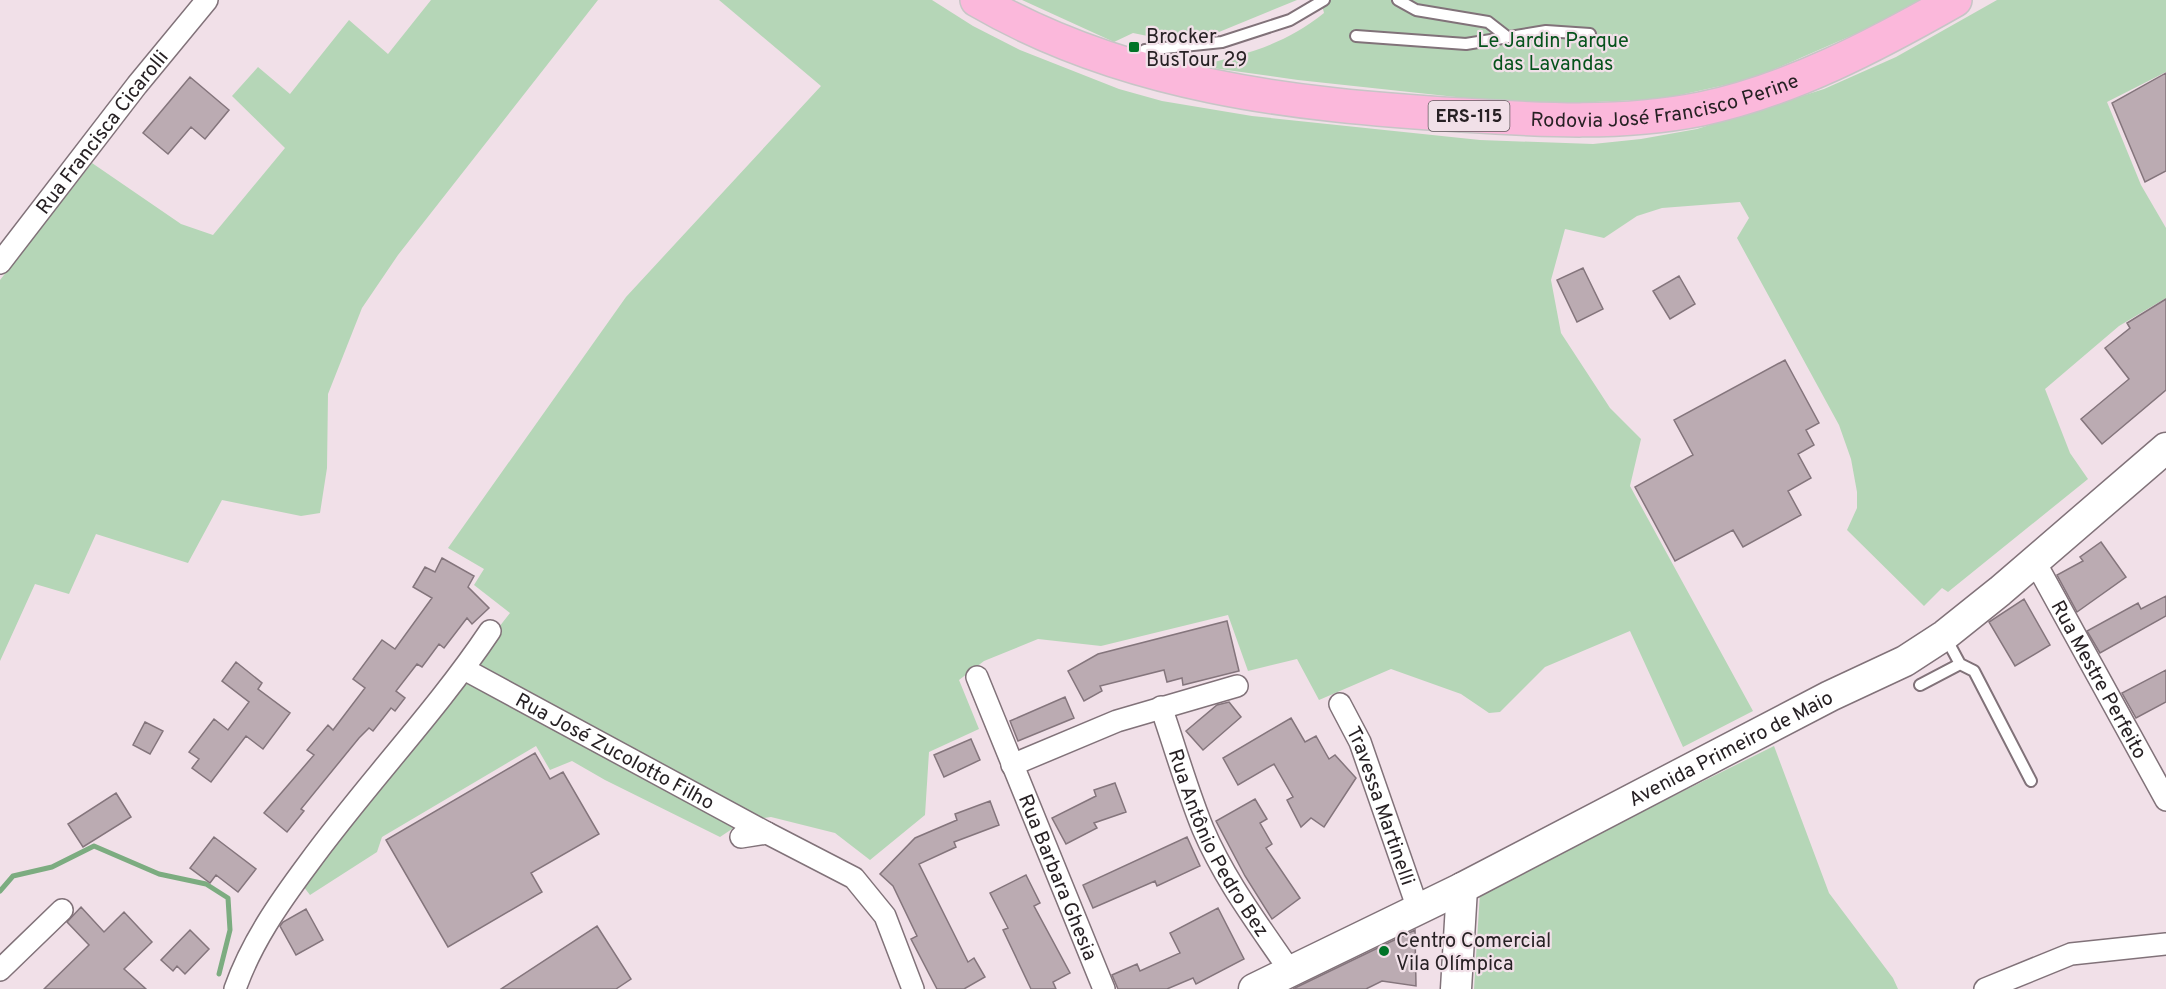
<svg xmlns="http://www.w3.org/2000/svg" width="2166" height="989" font-family="Overpass,sans-serif">
<style>
.green{fill:#b5d6b7}
.lines{fill:none;stroke-linecap:round;stroke-linejoin:round}
.stream{stroke:#7cac80;stroke-width:5}
.building{fill:#bbabb2;stroke:#84757c;stroke-width:1.5}
.lane-casing{stroke:#817279;stroke-width:14}
.street-casing{stroke:#817279;stroke-width:24}
.secondary-casing{stroke:#817279;stroke-width:33}
.primary-casing{stroke:#c7c5c6;stroke-width:36}
.lane{stroke:#fff;stroke-width:10}
.street{stroke:#fff;stroke-width:21}
.secondary{stroke:#fff;stroke-width:30}
.primary{stroke:#fbb8db;stroke-width:33}
.poi-dot{fill:#007327;stroke:#f1e0e8;stroke-width:2}
.labels{text-anchor:middle;stroke-width:4.5;stroke-linejoin:round;paint-order:stroke}
.shield{fill:#f1e0e8;stroke:#645a5f;stroke-width:1.5}
.shield-label{font-size:18px;font-weight:bold;fill:#272124}
.poi-label{font-size:20px;fill:#272124;stroke:#f1e0e8;text-anchor:start}
.park-label{font-size:20px;fill:#06531c;stroke:#f1e0e8}
.street-label{font-size:20px;fill:#272124;stroke:#f1e0e8}
</style>
<rect width="100%" height="100%" fill="#f1e0e8"/>
<path class="green" d="M431,0H598L398,255L362,308L328,394L327,468L320,513L301,516L222,500L188,563L96,534L69,594L35,584L0,661V280L92,163L181,224L213,235L285,148L232,96L258,67L290,94L349,20L388,54Z
M719,0H932L973,26L1020,50L1119,89L1162,101L1252,116L1480,140L1593,144L1641,139L1697,129L1824,89L1896,57L1997,0H2166V72L2107,102L2141,185L2166,228V298L2119,326L2045,389L2070,453L2088,479L1948,592L1942,588L1924,606L1847,530L1857,508V492L1851,459L1839,425L1737,238L1749,218L1740,202L1662,208L1637,216L1604,238L1565,229L1551,280L1561,333L1610,408L1641,439L1630,486L1753,711L1683,747L1630,631L1545,667L1500,712L1489,713L1461,694L1391,669L1319,700L1297,659L1248,671L1228,615L1101,646L1038,639L984,661L959,680L979,729L929,752L925,815L870,860L835,833L771,817L744,821L720,837L605,780L572,761L550,770L536,746L382,837L377,852L310,895L303,886L344,825L510,613L474,585L484,569L448,548L626,297L821,86Z
M1022,0H1297L1219,32L1162,39L1133,33L1114,42Z
M1317,0H1925L1901,14L1752,79L1662,99L1573,103L1493,101L1298,80L1198,66C1247,54 1284,45 1324,13L1321,1Z
M1774,746L1829,893L1893,978L1898,989H1474L1480,892Z"/>
<g class="lines">
<path class="stream" d="M0,891L13,876L52,867L94,846L159,874L206,884L228,898L230,930L219,974"/>
</g>
<path class="building" d="M2166,73V171L2145,182L2112,103Z
M190,77L229,110L205,139L191,127L168,154L143,133Z
M1583,268L1603,309L1577,322L1557,280Z
M1679,276L1695,304L1670,319L1653,291Z
M2166,299V390L2102,444L2081,419L2129,379L2105,348L2130,328L2127,323Z
M1785,360L1819,423L1806,430L1814,445L1798,454L1811,478L1788,491L1801,515L1743,547L1733,530L1675,561L1635,487L1693,455L1674,420Z
M2101,542L2126,577L2077,612L2057,575L2083,561L2080,557Z
M442,558L474,576L468,587L489,608L472,624L467,618L444,648L439,644L422,667L417,664L396,691L405,698L395,711L391,708L373,731L369,728L359,738L301,809L304,811L287,832L264,813L314,755L307,750L328,725L333,730L365,688L353,679L382,640L395,649L432,598L413,587L425,567L435,572Z
M2166,596V616L2100,653L2087,631L2138,603L2141,609Z
M2024,599L2050,645L2015,666L1989,622Z
M1227,621L1239,671L1183,685L1182,678L1167,682L1164,670L1100,686L1102,691L1084,701L1068,671L1098,654Z
M236,662L262,683L258,689L290,713L263,749L246,736L211,782L192,768L199,759L189,752L214,719L228,730L249,702L222,681Z
M2166,670V702L2136,718L2122,693Z
M1065,697L1074,718L1018,741L1010,721Z
M1229,702L1241,717L1203,750L1186,731L1217,705Z
M1291,718L1305,742L1316,736L1329,759L1335,755L1356,778L1324,827L1311,818L1301,827L1287,800L1293,797L1274,764L1238,785L1223,758Z
M145,722L163,731L150,754L133,745Z
M971,739L980,760L944,777L934,755Z
M535,753L550,779L563,772L599,834L531,873L542,892L448,947L386,840Z
M1115,783L1126,812L1094,823L1097,828L1066,844L1052,818L1096,796L1094,790Z
M116,793L131,817L83,847L68,824Z
M1255,799L1267,819L1260,823L1272,844L1266,848L1300,898L1272,919L1245,876L1216,821Z
M990,801L999,825L954,842L956,847L919,864L968,962L974,958L985,977L964,989H937L911,939L917,936L893,886L880,874L915,838L957,820L955,814Z
M214,837L256,869L238,892L216,875L210,883L190,868Z
M1187,837L1200,866L1157,886L1155,881L1093,908L1083,885Z
M1026,875L1040,903L1034,906L1070,973L1053,982L1056,989H1031L1003,930L1008,928L990,893Z
M81,907L104,932L124,912L152,942L124,969L146,989H44L89,945L67,922Z
M1218,908L1244,959L1196,984L1193,978L1167,989H1118L1112,975L1137,964L1140,971L1180,953L1170,933Z
M306,909L323,940L296,955L280,926L283,922Z
M597,926L631,979L616,989H501Z
M190,930L209,949L185,974L177,966L173,971L161,960Z
M1415,930L1416,986L1382,981L1366,989H1293Z"/>
<g class="lines">
<g class="lane-casing">
<path id="lane" d="M1398,0L1416,10L1488,22L1506,36
M1356,36L1466,44L1546,31L1590,34
M1133,58L1145,50L1222,42L1290,20L1324,0
M1946,638L1960,664L1974,671L2031,781
M1920,685L1960,664"/>
</g>
<g class="street-casing">
<g id="street">
<path id="s1" d="M0,263L137,85L207,0"/>
<path id="s2" d="M2034,560L2166,800"/>
<path id="s3" d="M464,669L767,833"/>
<path id="s4" d="M977,677L1104,989"/>
<path id="s5" d="M1340,704L1360,742L1418,909"/>
<path id="s6" d="M1161,707C1175,747 1187,790 1203,829C1225,881 1259,925 1290,971"/>
<path d="M1012,765L1117,721L1237,686"/>
<path d="M741,837L767,833L854,878L885,916L913,989"/>
<path d="M0,970L62,910"/>
<path d="M235,989C251,943 279,903 308,864C366,784 435,713 490,631"/>
<path d="M1985,989L2071,954L2166,944"/>
</g>
</g>
<g class="secondary-casing">
<g id="secondary">
<path id="s7" d="M1254,989L1462,888L1830,696L1905,661L1945,635L2000,591L2166,448"/>
<path d="M1456,989L1462,888"/>
</g>
</g>
<g class="primary-casing">
<g id="primary">
<path id="s8" d="M977,0C1125,86 1293,105 1461,115C1542,120 1621,125 1701,109C1791,90 1876,45 1955,0"/>
</g>
</g>
<use href="#lane" class="lane"/>
<use href="#street" class="street"/>
<use href="#secondary" class="secondary"/>
<use href="#primary" class="primary"/>
</g>
<g class="poi-dot">
<rect x="1128" y="41" width="12" height="12" rx="3"/>
<circle cx="1384" cy="951" r="6"/>
</g>
<g class="labels">
<rect class="shield" x="1428.5" y="101" width="81" height="30" rx="4.5"/>
<g class="shield-label">
<text x="1469" y="122">ERS-115</text>
</g>
<g class="poi-label">
<text x="1146" y="43">Brocker<tspan x="1146" dy="23">BusTour 29</tspan></text>
<text x="1396" y="947">Centro Comercial<tspan x="1396" dy="23">Vila Olímpica</tspan></text>
</g>
<g class="park-label">
<text x="1553" y="47">Le Jardin Parque<tspan x="1553" dy="23">das Lavandas</tspan></text>
</g>
<g class="street-label">
<text dy="7" stroke="none"><textPath href="#s8" startOffset="708">Rodovia José Francisco Perine</textPath></text>
<text dy="7" stroke="none"><textPath href="#s1" startOffset="166">Rua Francisca Cicarolli</textPath></text>
<text dy="7" stroke="none"><textPath href="#s2" startOffset="136">Rua Mestre Perfeito</textPath></text>
<text dy="7" stroke="none"><textPath href="#s7" startOffset="534">Avenida Primeiro de Maio</textPath></text>
<text dy="7" stroke="none"><textPath href="#s3" startOffset="172">Rua José Zucolotto Filho</textPath></text>
<text dy="7" stroke="none"><textPath href="#s5" startOffset="110">Travessa Martinelli</textPath></text>
<text dy="7" stroke="none"><textPath href="#s6" startOffset="148">Rua Antônio Pedro Bez</textPath></text>
<text dy="7" stroke="none"><textPath href="#s4" startOffset="216">Rua Barbara Ghesia</textPath></text>
</g>
</g>
</svg>
